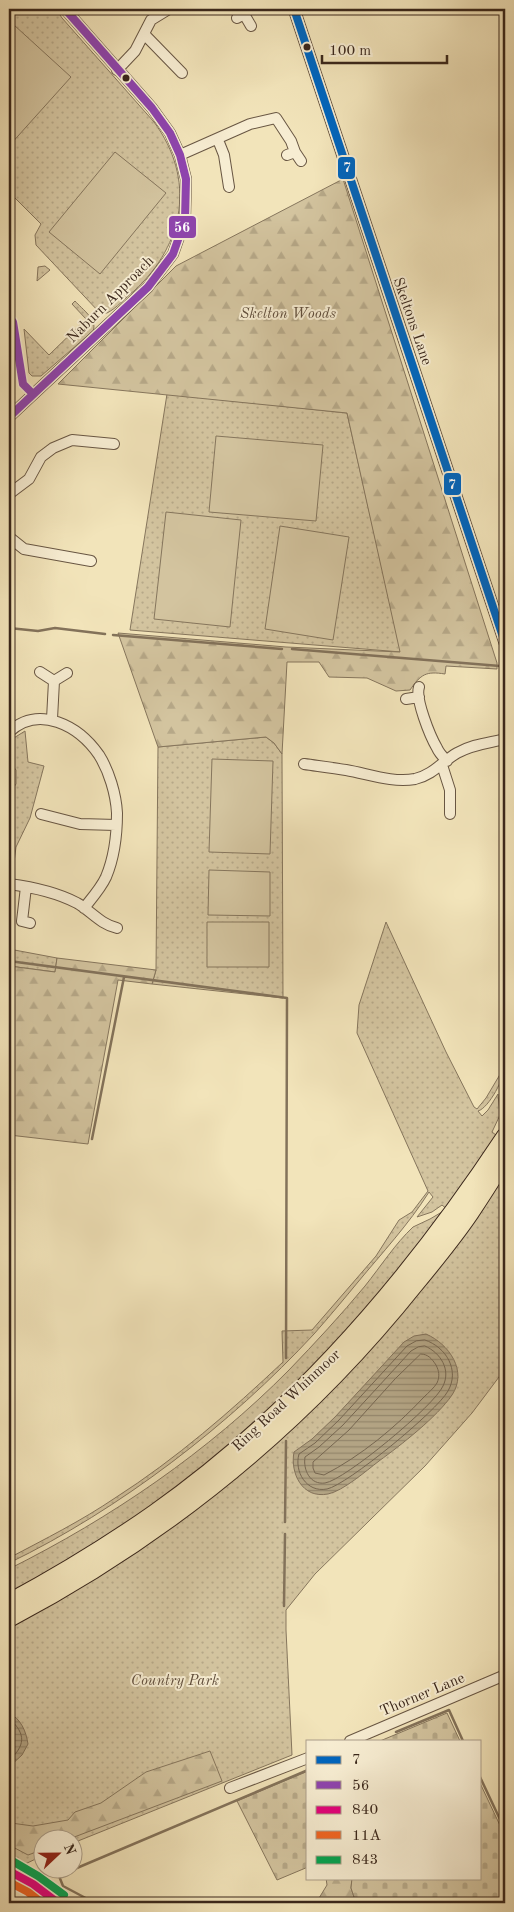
<svg xmlns="http://www.w3.org/2000/svg" width="514" height="1912" font-family="'Old Standard TT',serif">
<style>
.green{fill:url(#green-dots);stroke:#86765d}
.forest{fill:url(#forest-firs);stroke:#86765d}
.cemetery{fill:url(#cemetery-stones);stroke:#86765d}
.pitch{fill:#d3c49f;stroke:#86765d}
.water{fill:url(#water-rules);stroke:#83725a}
.lines{fill:none;stroke-linecap:round;stroke-linejoin:round}
.shore{stroke:#766650;stroke-width:1}
.stream{stroke:#83725a;stroke-width:2.5}
.minor-casing{stroke:#685643;stroke-width:12}
.tertiary-casing{stroke:#685643;stroke-width:13}
.trunk-casing{stroke:#3a271b;stroke-width:18}
.minor{stroke:#f7edd2;stroke-width:10}
.tertiary{stroke:#f7edd2;stroke-width:11}
.trunk{stroke:#f2e4ba;stroke-width:16}
.bus-1-casing{stroke:#f7edd2;stroke-width:11}
.bus-2-casing{stroke:#f7edd2;stroke-width:11}
.bus-3-casing{stroke:#f7edd2;stroke-width:11}
.bus-4-casing{stroke:#f7edd2;stroke-width:11}
.bus-5-casing{stroke:#f7edd2;stroke-width:11}
.bus-1{stroke:#0065bd;stroke-width:8}
.bus-2{stroke:#8e44ad;stroke-width:8}
.bus-3{stroke:#e5007d;stroke-width:8}
.bus-4{stroke:#f26522;stroke-width:8}
.bus-5{stroke:#00a651;stroke-width:8}
.bus-dot{fill:#3a271b;stroke:#f7edd2;stroke-width:2}
.labels{text-anchor:middle;stroke-width:4;stroke-linejoin:round;paint-order:stroke}
.street-label{font-size:15px;fill:#3a271b;stroke:#f7edd2}
.park-label{font-size:15px;font-style:italic;fill:#604e3c;stroke:#f7edd2}
.line-badge{stroke:#f7edd2;stroke-width:2}
.badge-label{font-size:14px;text-anchor:middle;font-weight:bold;fill:#fff}
</style>
<defs>
<pattern id="green-dots" width="8" height="8" patternUnits="userSpaceOnUse" patternTransform="scale(1.25)"><rect width="8" height="8" fill="#d3c49f"/><path d="M2 2h.1M6 6h.1" fill="none" stroke="#b6a888" stroke-width="1.8" stroke-linecap="round"/></pattern>
<pattern id="forest-firs" width="22" height="20" patternUnits="userSpaceOnUse" patternTransform="scale(1.25)"><rect width="22" height="20" fill="#d3c49f"/><path d="M5 1l3.5 6h-7zM16 11l3.5 6h-7z" fill="#b6a888"/></pattern>
<pattern id="cemetery-stones" width="16" height="16" patternUnits="userSpaceOnUse" patternTransform="scale(1.25)"><rect width="16" height="16" fill="#d3c49f"/><path d="M2 7V4a2 2 0 0 1 4 0v3zM10 15v-3a2 2 0 0 1 4 0v3z" fill="#b6a888"/></pattern>
<pattern id="water-rules" width="6" height="5" patternUnits="userSpaceOnUse" patternTransform="scale(1.25)"><rect width="6" height="5" fill="#b3a484"/><path d="M0 2.5h6" fill="none" stroke="#93866b"/></pattern>
</defs>
<rect width="100%" height="100%" fill="#f2e4ba"/>
<filter id="stains"><feTurbulence type="fractalNoise" baseFrequency=".004" numOctaves="4"/><feColorMatrix values="0 0 0 0 .2 0 0 0 0 .09 0 0 0 0 .02 0 0 0 .5 -.17"/></filter>
<radialGradient id="worn" r=".72"><stop offset=".6" stop-color="#630" stop-opacity="0"/><stop offset="1" stop-color="#630" stop-opacity=".3"/></radialGradient>
<path class="green" d="M9,9H56L62,18L154,122C196,179 185,244 134,291C125,298 117,308 107,313H100L36,245L35,235L41,224L9,192Z
M45,266L50,270L37,281L38,267Z
M75,301C82,309 98,320 93,331L41,376H32L29,373L24,329L49,355L86,319L72,304Z
M9,325V327L17,371L9,362Z
M167,394L347,413L401,652L130,630Z
M25,731L28,762L44,766L30,818L16,847L12,878H9V794L16,784V770L9,761V741Z
M266,737L274,743L282,754L283,998L152,984L156,970L158,747Z
M386,922L446,1052L474,1107L477,1109L486,1098L505,1066C505,1077 489,1108 478,1111L482,1116L488,1110L498,1094L500,1115L492,1132L505,1142V1369L472,1413L425,1466L315,1574L286,1610V1630L292,1755L73,1843L72,1840H42V1856L23,1865L9,1859V1625C191,1526 345,1396 466,1227L447,1209C360,1336 249,1442 122,1529C86,1554 47,1576 9,1598V1569C111,1518 208,1452 289,1370C315,1343 341,1315 365,1286C381,1266 395,1244 413,1227L430,1219L447,1209L442,1205L432,1212L417,1217L433,1197L429,1192C409,1224 382,1253 358,1282C344,1299 329,1317 314,1334C231,1424 119,1510 9,1563V1558C45,1539 81,1521 115,1498C176,1459 231,1411 283,1362L282,1331L312,1330L376,1256L399,1220L412,1212L428,1191L357,1033L359,1005Z
M9,949L57,958L55,972L9,966Z"/>
<path class="forest" d="M343,179L497,663V669L446,666L445,674C426,671 421,674 410,690L396,691L367,678L329,677L319,662H287L282,754L274,743L266,737L158,747L118,633L286,647L400,652L347,413L58,384L176,266Z
M57,958L156,970L152,984L118,980L88,1144L9,1135V966L55,972Z
M210,1751L222,1781L69,1839L42,1840V1850L28,1855L9,1845V1821L11,1823L33,1826L68,1820L75,1812L101,1803L146,1772Z
M326,1878H352L351,1888L356,1903H346L344,1898L333,1903H316L327,1885Z"/>
<path class="cemetery" d="M447,1713L460,1741H380Z
M308,1771V1867L277,1880L237,1801Z
M480,1783L505,1836V1903H356L351,1888L352,1878H480Z"/>
<path class="pitch" d="M14,25L71,77L9,146V31Z
M115,152L166,193L100,274L49,232Z
M216,436L323,445L316,521L209,512Z
M166,512L241,520L230,627L154,619Z
M280,526L349,537L333,640L265,629Z
M212,759L273,761L270,854L209,852Z
M209,870L270,872V916L208,915Z
M207,922H269V967H207Z"/>
<path class="water" d="M426,1334C449,1344 468,1371 452,1395C437,1417 401,1445 379,1461C366,1471 343,1491 328,1494C302,1499 290,1473 294,1452L312,1439L335,1417L404,1342L414,1336Z
M9,1713C21,1719 26,1731 28,1744L22,1755L9,1767Z"/>
<g class="lines">
<path class="shore" d="M425,1340C446,1347 460,1370 448,1391C437,1411 347,1485 327,1489C306,1493 294,1471 299,1454L315,1443L339,1420L407,1346L416,1341Z
M425,1346C441,1353 451,1370 443,1386C435,1405 345,1480 325,1483C310,1485 303,1470 305,1457L319,1447L343,1425L411,1351L418,1347Z
M421,1354C428,1354 432,1359 436,1365C439,1371 440,1376 437,1383C434,1388 428,1393 424,1397C396,1427 361,1456 324,1475L315,1473L313,1468V1462L349,1430L395,1379Z
M9,1718C27,1735 25,1745 9,1761"/>
<path class="stream" d="M9,628L38,631L55,628L105,634
M113,635L282,649
M292,649L500,666
M9,961L287,998L286,1358
M92,1139L124,977
M285,1522L286,1441
M284,1606L285,1534
M396,1732L449,1710L463,1741
M480,1777L505,1830
M58,1876L308,1770
M59,1876L63,1886L95,1903"/>
<g class="minor-casing">
<path id="minor" d="M237,18L244,14L251,26
M144,34L182,73
M117,70L135,51L151,20L169,9
M218,140L224,155L229,187
M180,155L250,124L276,118L291,141L295,152
M287,155L295,152L301,161
M9,417L148,287L173,254L185,220L186,179L180,155L170,133L152,108L65,9
M9,494L29,479L41,457L53,448L72,440L114,444
M9,537L24,549L91,561
M40,672L54,681
M419,687C415,699 430,736 437,748C439,753 443,757 447,761
M406,699L419,697
M52,719L54,681L67,673
M9,732C39,704 79,726 99,755C109,771 116,794 117,813C117,833 114,858 106,877C101,888 92,898 84,908
M304,764C318,766 333,768 346,770C369,774 392,783 415,779C433,775 443,761 457,753C473,744 489,743 505,739
M442,765L450,790V814
M41,814L80,824L116,825
M9,884C32,887 56,892 77,903C91,911 100,924 117,928
M26,887L22,921L30,923
M350,1741L505,1675
M230,1788L308,1758"/>
</g>
<g class="tertiary-casing">
<path id="tertiary" d="M294,9L505,643"/>
</g>
<g class="trunk-casing">
<path id="trunk" d="M9,1602C59,1575 107,1546 154,1513C296,1413 410,1280 505,1136
M9,1619C166,1536 304,1424 415,1285C434,1262 453,1239 470,1214C482,1196 494,1177 505,1159
M9,1871L33,1884L58,1903
M9,1886L28,1896L50,1901"/>
</g>
<use href="#minor" class="minor"/>
<use href="#tertiary" class="tertiary"/>
<use href="#trunk" class="trunk"/>
<g class="bus-1-casing">
<path id="bus-1" d="M294,9L505,643"/>
</g>
<g class="bus-2-casing">
<path id="bus-2" d="M9,317L13,322L23,384L33,394
M9,417L148,287L173,254L185,220L186,179L180,155L170,133L152,108L65,9"/>
</g>
<g class="bus-3-casing">
<path id="bus-3" d="M9,1871L33,1884L58,1903"/>
</g>
<g class="bus-4-casing">
<path id="bus-4" d="M9,1882L28,1892L42,1903"/>
</g>
<g class="bus-5-casing">
<path id="bus-5" d="M14,1862L38,1876L64,1895"/>
</g>
<use href="#bus-1" class="bus-1"/>
<use href="#bus-2" class="bus-2"/>
<use href="#bus-3" class="bus-3"/>
<use href="#bus-4" class="bus-4"/>
<use href="#bus-5" class="bus-5"/>
</g>
<g class="bus-dot">
<circle cx="307" cy="47" r="4.5"/>
<circle cx="126" cy="78" r="4.5"/>
</g>
<g class="labels">
<g class="street-label">
<text transform="translate(110 299) rotate(-45)" y="5">Naburn Approach</text>
<text transform="translate(413 321) rotate(71)" y="5">Skeltons Lane</text>
<text transform="translate(286 1400) rotate(-43)" y="5">Ring Road Whinmoor</text>
<text transform="translate(422 1694) rotate(-23)" y="5">Thorner Lane</text>
</g>
<g class="park-label">
<text x="288" y="318">Skelton Woods</text>
<text x="175" y="1685">Country Park</text>
</g>
</g>
<g class="line-badge">
<rect x="337" y="156" width="19" height="24" rx="5" fill="#0065bd"/>
<rect x="168" y="215" width="29" height="24" rx="5" fill="#8e44ad"/>
<rect x="443" y="472" width="19" height="24" rx="5" fill="#0065bd"/>
</g>
<g class="badge-label">
<text x="347" y="172">7</text>
<text x="182" y="232">56</text>
<text x="452" y="489">7</text>
</g>
<rect width="514" height="1912" fill="none" stroke="#f2e4ba" stroke-width="30"/>
<rect x="10" y="10" width="494" height="1892" fill="none" stroke="#3a271b" stroke-width="2.5"/>
<rect x="15" y="15" width="484" height="1882" fill="none" stroke="#3a271b"/>
<rect x="306" y="1740" width="175" height="140" fill="#f7edd2" stroke="#ab9e89"/>
<rect x="316" y="1756" width="25" height="8" fill="#0065bd" stroke="#ab9e89"/>
<text x="352" y="1764" font-size="15" fill="#3a271b">7</text>
<rect x="316" y="1781" width="25" height="8" fill="#8e44ad" stroke="#ab9e89"/>
<text x="352" y="1790" font-size="15" fill="#3a271b">56</text>
<rect x="316" y="1806" width="25" height="8" fill="#e5007d" stroke="#ab9e89"/>
<text x="352" y="1814" font-size="15" fill="#3a271b">840</text>
<rect x="316" y="1831" width="25" height="8" fill="#f26522" stroke="#ab9e89"/>
<text x="352" y="1840" font-size="15" fill="#3a271b">11A</text>
<rect x="316" y="1856" width="25" height="8" fill="#00a651" stroke="#ab9e89"/>
<text x="352" y="1864" font-size="15" fill="#3a271b">843</text>
<g transform="translate(58 1854) rotate(68)"><circle r="24" fill="#f7edd2" stroke="#ab9e89"/>
<path d="M0-4L9 19L0 12L-9 19Z" fill="#8f2418"/>
<text y="-8" font-size="14" font-weight="bold" text-anchor="middle" fill="#3a271b">N</text>
</g>
<path d="M322 55v8h125v-8" fill="none" stroke="#3a271b" stroke-width="2.5"/>
<text x="329" y="55" font-size="15" fill="#3a271b" stroke="#f7edd2" stroke-width="4" paint-order="stroke">100 m</text>
<rect width="100%" height="100%" filter="url(#stains)"/>
<rect width="100%" height="100%" fill="url(#worn)"/>
</svg>
